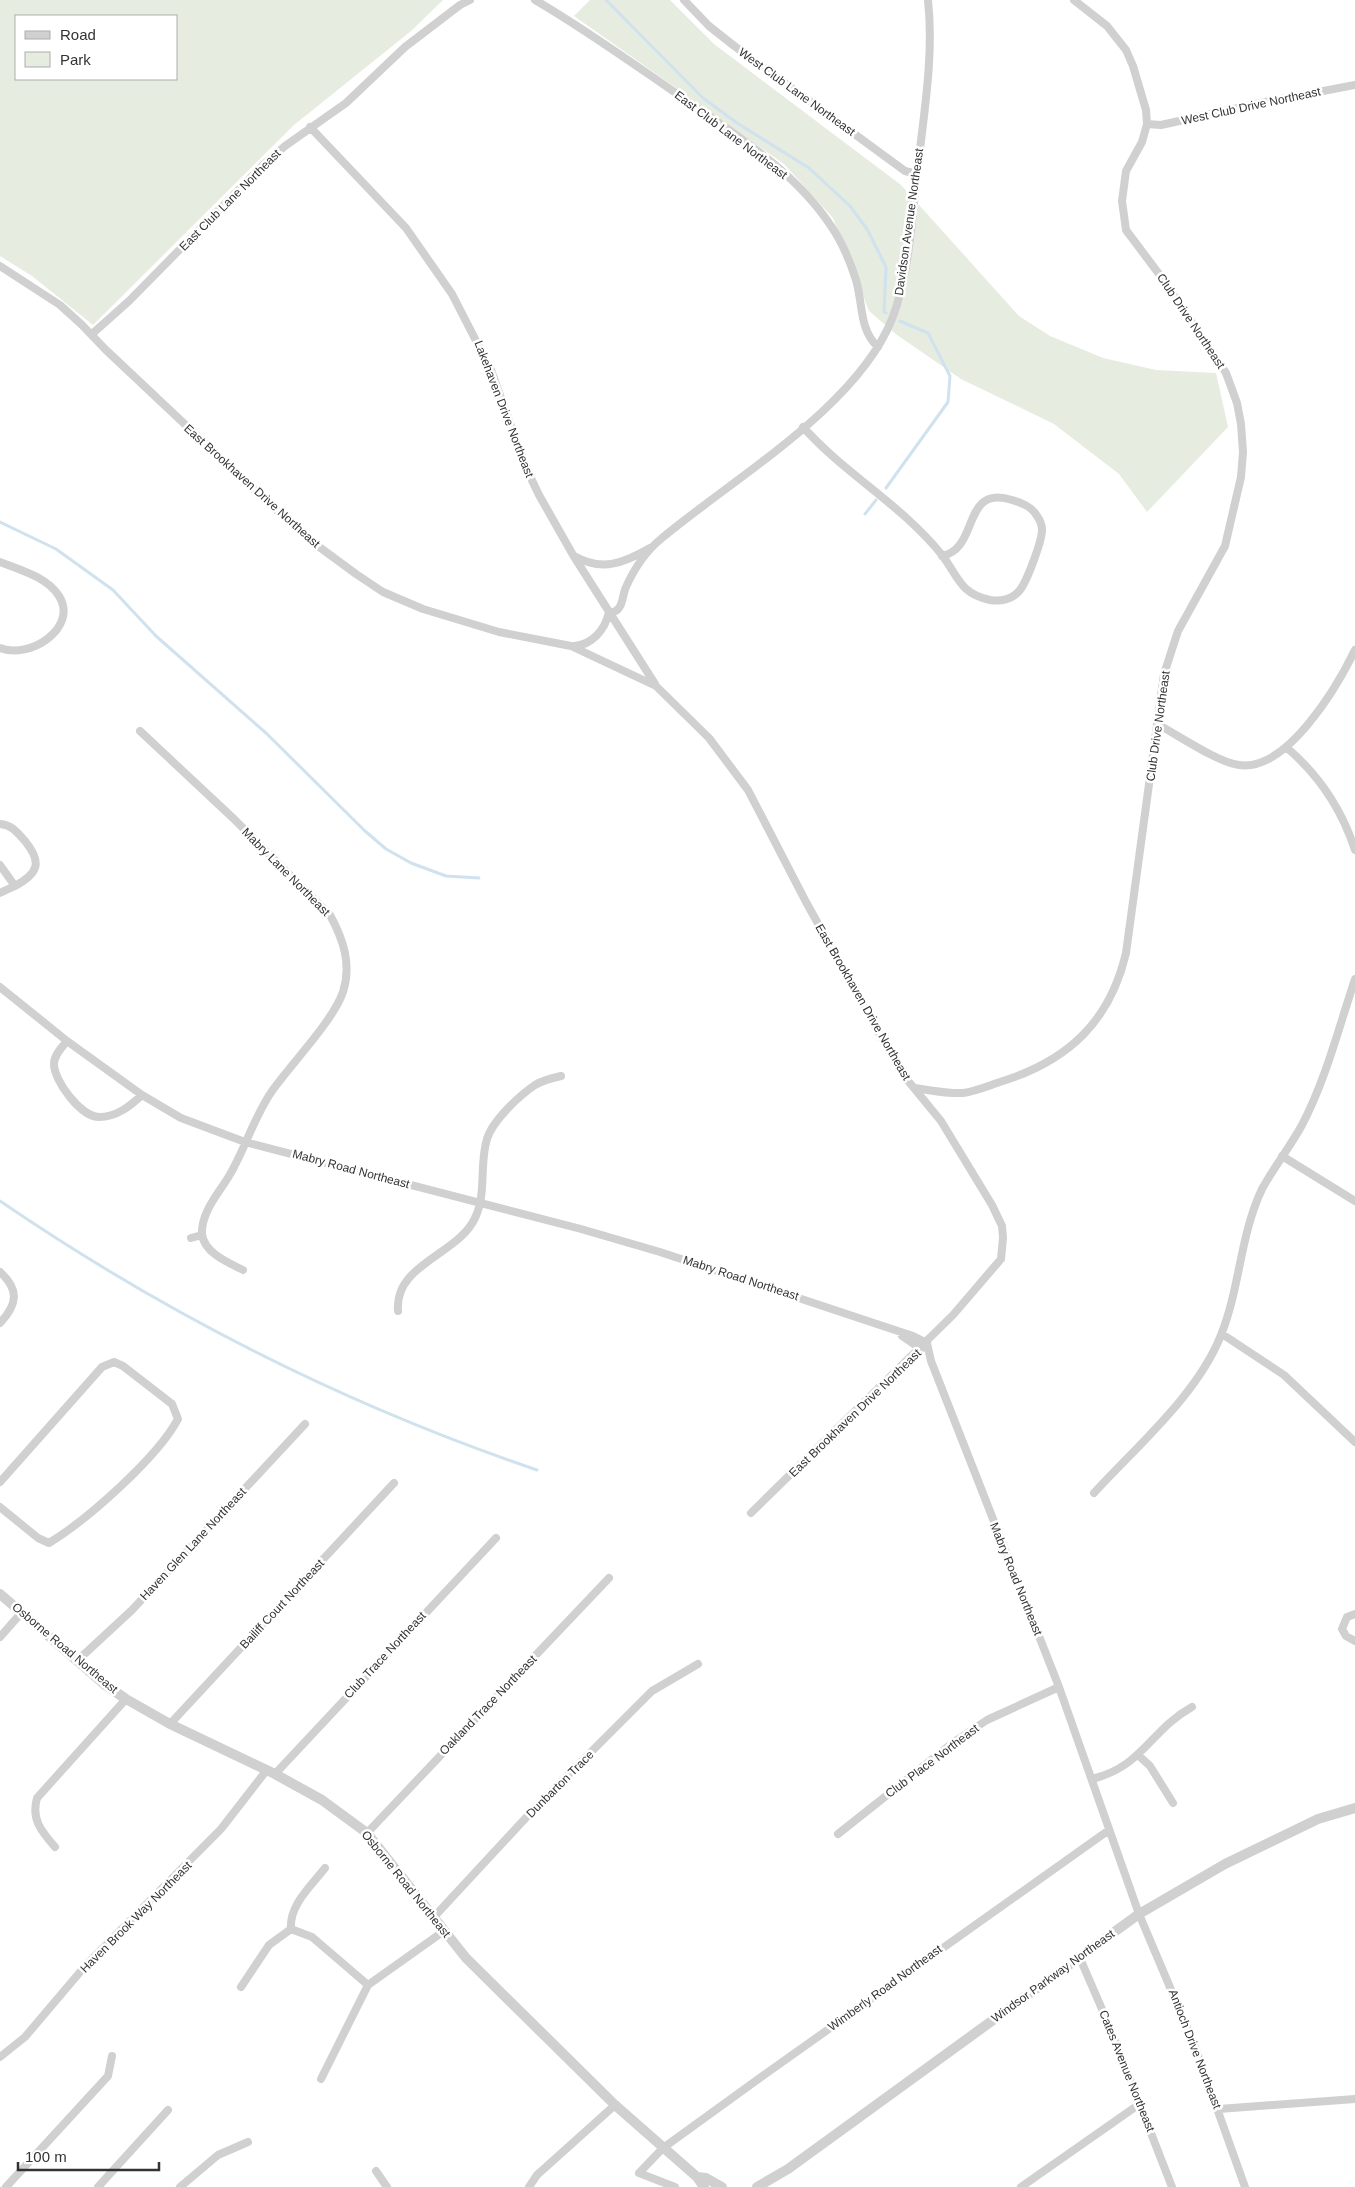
<svg xmlns="http://www.w3.org/2000/svg" width="1355" height="2187" font-family="Helvetica,sans-serif">
<style>
.green{fill:#e6ecdf;fill-rule:evenodd}
.lines{fill:none;stroke-linecap:round;stroke-linejoin:round}
.stream{stroke:#cfe2ee;stroke-width:3}
.minor{stroke:#d0d0d0;stroke-width:8}
.tertiary{stroke:#d0d0d0;stroke-width:10}
.labels{text-anchor:middle;stroke-width:5;stroke-linejoin:round;paint-order:stroke}
.street-label{font-size:12px;fill:#333;stroke:#fff}
</style>
<rect width="100%" height="100%" fill="#fff"/>
<path class="green" d="M0,0H443L411,31L294,125L93,325L32,276L0,256ZM16,16H176V79H16Z
M590,0H670L714,44L901,185L1019,316L1050,336L1103,358L1156,370L1216,373L1228,427L1147,512L1119,474L1054,424L961,379L897,335L869,311L833,218L784,164L574,16Z"/>
<g class="lines">
<path class="stream" d="M606,0L703,98L737,123L809,168L850,206L867,229L886,267L884,312L886,313
M886,488L948,402L950,376L928,333L900,321
M865,514L876,500
M0,522L56,549L113,590L156,636L266,733L365,831L386,849L411,863L446,876L479,878
M0,1201C167,1315 346,1405 537,1470"/>
<path class="minor" d="M535,0C585,29 632,63 680,96C733,133 794,170 831,226C842,242 850,261 856,280C863,303 859,330 878,347
M684,0L709,26L733,45L905,171L917,174
M1147,124L1161,125L1265,102L1355,85
M310,127L406,228L452,294L491,370L527,470L539,495L573,555L655,684
M0,266L60,305L81,324L106,350L262,497L307,538L356,574L383,592L423,609L499,632L571,646L656,686L709,738L748,790L806,902L890,1053L909,1082L941,1121L992,1205L1002,1226L1003,1238L1001,1259L953,1315L751,1513
M92,334L129,301L262,166L285,146L346,103L405,47L460,5L470,0
M803,427C845,474 902,505 942,555C958,576 960,594 990,600C1001,602 1013,599 1020,590C1027,581 1042,541 1042,530C1042,524 1040,520 1037,516C1031,506 1022,503 1012,500C961,484 980,549 942,556
M574,556C602,572 624,563 650,548
M0,562C20,570 47,577 59,596C79,628 29,660 0,648
M609,612C613,612 616,612 619,608C623,603 623,593 626,587C634,569 646,551 662,538C734,478 857,407 892,319C910,273 912,214 918,166C924,112 934,55 928,0
M574,646C592,645 605,630 609,612
M1157,724C1178,735 1217,762 1239,765C1287,772 1337,687 1355,650
M140,731L234,819L330,915C343,939 352,964 343,992C333,1021 291,1064 272,1091C254,1117 245,1149 229,1176C219,1193 201,1212 202,1234C204,1253 229,1263 243,1270
M1286,747C1319,775 1342,810 1355,850
M0,824C12,825 17,832 25,841C42,862 39,873 15,886L0,865
M0,893L15,886
M0,987L67,1041L142,1095L181,1118L245,1142L581,1229L660,1252L913,1336L927,1343
M67,1041C62,1047 54,1055 54,1064C54,1081 81,1117 99,1117C117,1117 130,1106 142,1095
M914,1088C930,1090 947,1094 963,1093C977,1091 990,1085 1003,1081C1069,1060 1110,1021 1126,953L1164,674L1178,631L1225,546L1241,477L1243,452L1241,424L1237,403L1226,373L1165,282L1126,230L1122,201L1126,171L1142,142L1147,124L1146,110L1133,66L1126,50L1107,26L1074,0
M1282,1156L1355,1201
M191,1238L202,1235
M0,1272C20,1290 17,1305 0,1323
M398,1311C394,1264 458,1255 475,1218C487,1193 479,1164 487,1139C492,1121 520,1095 535,1085C543,1080 552,1078 561,1076
M1222,1334L1284,1375L1355,1442
M902,1336L921,1349
M927,1343L931,1361L1059,1687L1139,1914L1194,2044L1245,2187
M0,1482L102,1367L114,1362L123,1366L172,1404L178,1419C157,1458 87,1520 49,1543L38,1538L0,1507
M1094,1493C1137,1446 1198,1394 1221,1335C1240,1288 1240,1235 1262,1189C1274,1167 1290,1147 1302,1125C1326,1079 1339,1027 1355,979
M1355,1614L1347,1617L1342,1629L1346,1636L1355,1641
M0,1637L22,1612
M78,1660L132,1610L305,1424
M170,1724L394,1483
M1138,1755L1150,1766L1173,1803
M275,1774L496,1538
M1092,1779C1144,1766 1150,1730 1192,1707
M367,1833L609,1578
M838,1834L954,1742L987,1720L1059,1687
M55,1847C41,1831 31,1819 37,1798L126,1699
M433,1918L534,1809L652,1691L698,1664
M291,1929C289,1905 311,1886 325,1868
M1079,1956L1108,2023L1172,2187
M241,1987L269,1945L291,1929L312,1937L368,1985
M0,2057L25,2037L86,1965L221,1829L266,1771
M321,2079L368,1985L444,1931
M1219,2109L1355,2099
M376,2171L387,2187
M6,2187L108,2076L112,2056
M98,2187L168,2110
M180,2187L218,2155L248,2142
M529,2187L537,2175L615,2105
M675,2187L639,2173L663,2148L757,2080L1109,1830
M1021,2187L1141,2103"/>
<path class="tertiary" d="M0,1594L104,1684L126,1699L170,1724L275,1774L322,1800L367,1833L466,1958L615,2105L697,2177L704,2187
M697,2177L706,2178L722,2187
M757,2187L788,2169L1139,1914L1225,1864L1318,1819L1355,1808"/>
</g>
<g class="labels">
<g class="street-label">
<text transform="translate(797 92) rotate(36)" y="4">West Club Lane Northeast</text>
<text transform="translate(1251 106) rotate(-12)" y="4">West Club Drive Northeast</text>
<text transform="translate(731 135) rotate(37)" y="4">East Club Lane Northeast</text>
<text transform="translate(230 200) rotate(-45)" y="4">East Club Lane Northeast</text>
<text transform="translate(909 222) rotate(-82)" y="4">Davidson Avenue Northeast</text>
<text transform="translate(1191 321) rotate(56)" y="4">Club Drive Northeast</text>
<text transform="translate(504 409) rotate(69)" y="4">Lakehaven Drive Northeast</text>
<text transform="translate(252 486) rotate(42)" y="4">East Brookhaven Drive Northeast</text>
<text transform="translate(1158 726) rotate(-82)" y="4">Club Drive Northeast</text>
<text transform="translate(286 872) rotate(45)" y="4">Mabry Lane Northeast</text>
<text transform="translate(863 1002) rotate(60)" y="4">East Brookhaven Drive Northeast</text>
<text transform="translate(351 1169) rotate(15)" y="4">Mabry Road Northeast</text>
<text transform="translate(741 1278) rotate(18)" y="4">Mabry Road Northeast</text>
<text transform="translate(855 1413) rotate(-44)" y="4">East Brookhaven Drive Northeast</text>
<text transform="translate(193 1544) rotate(-47)" y="4">Haven Glen Lane Northeast</text>
<text transform="translate(1016 1579) rotate(68)" y="4">Mabry Road Northeast</text>
<text transform="translate(282 1604) rotate(-47)" y="4">Bailiff Court Northeast</text>
<text transform="translate(65 1648) rotate(40)" y="4">Osborne Road Northeast</text>
<text transform="translate(385 1655) rotate(-47)" y="4">Club Trace Northeast</text>
<text transform="translate(488 1705) rotate(-46)" y="4">Oakland Trace Northeast</text>
<text transform="translate(932 1761) rotate(-37)" y="4">Club Place Northeast</text>
<text transform="translate(560 1784) rotate(-45)" y="4">Dunbarton Trace</text>
<text transform="translate(406 1884) rotate(51)" y="4">Osborne Road Northeast</text>
<text transform="translate(136 1917) rotate(-45)" y="4">Haven Brook Way Northeast</text>
<text transform="translate(1053 1976) rotate(-36)" y="4">Windsor Parkway Northeast</text>
<text transform="translate(885 1988) rotate(-36)" y="4">Wimberly Road Northeast</text>
<text transform="translate(1195 2049) rotate(69)" y="4">Antioch Drive Northeast</text>
<text transform="translate(1127 2071) rotate(68)" y="4">Cates Avenue Northeast</text>
</g>
</g>
<rect x="15" y="15" width="162" height="65" fill="#ffffff" stroke="#adadad"/>
<rect x="25" y="31" width="25" height="8" fill="#d0d0d0" stroke="#adadad"/>
<text x="60" y="40" font-size="15" fill="#333333">Road</text>
<rect x="25" y="52" width="25" height="15" fill="#e6ecdf" stroke="#adadad"/>
<text x="60" y="65" font-size="15" fill="#333333">Park</text>
<path d="M18 2162v8h141v-8" fill="none" stroke="#333333" stroke-width="2.5"/>
<text x="25" y="2162" font-size="15" fill="#333333" stroke="#ffffff" stroke-width="4" paint-order="stroke">100 m</text>
</svg>
